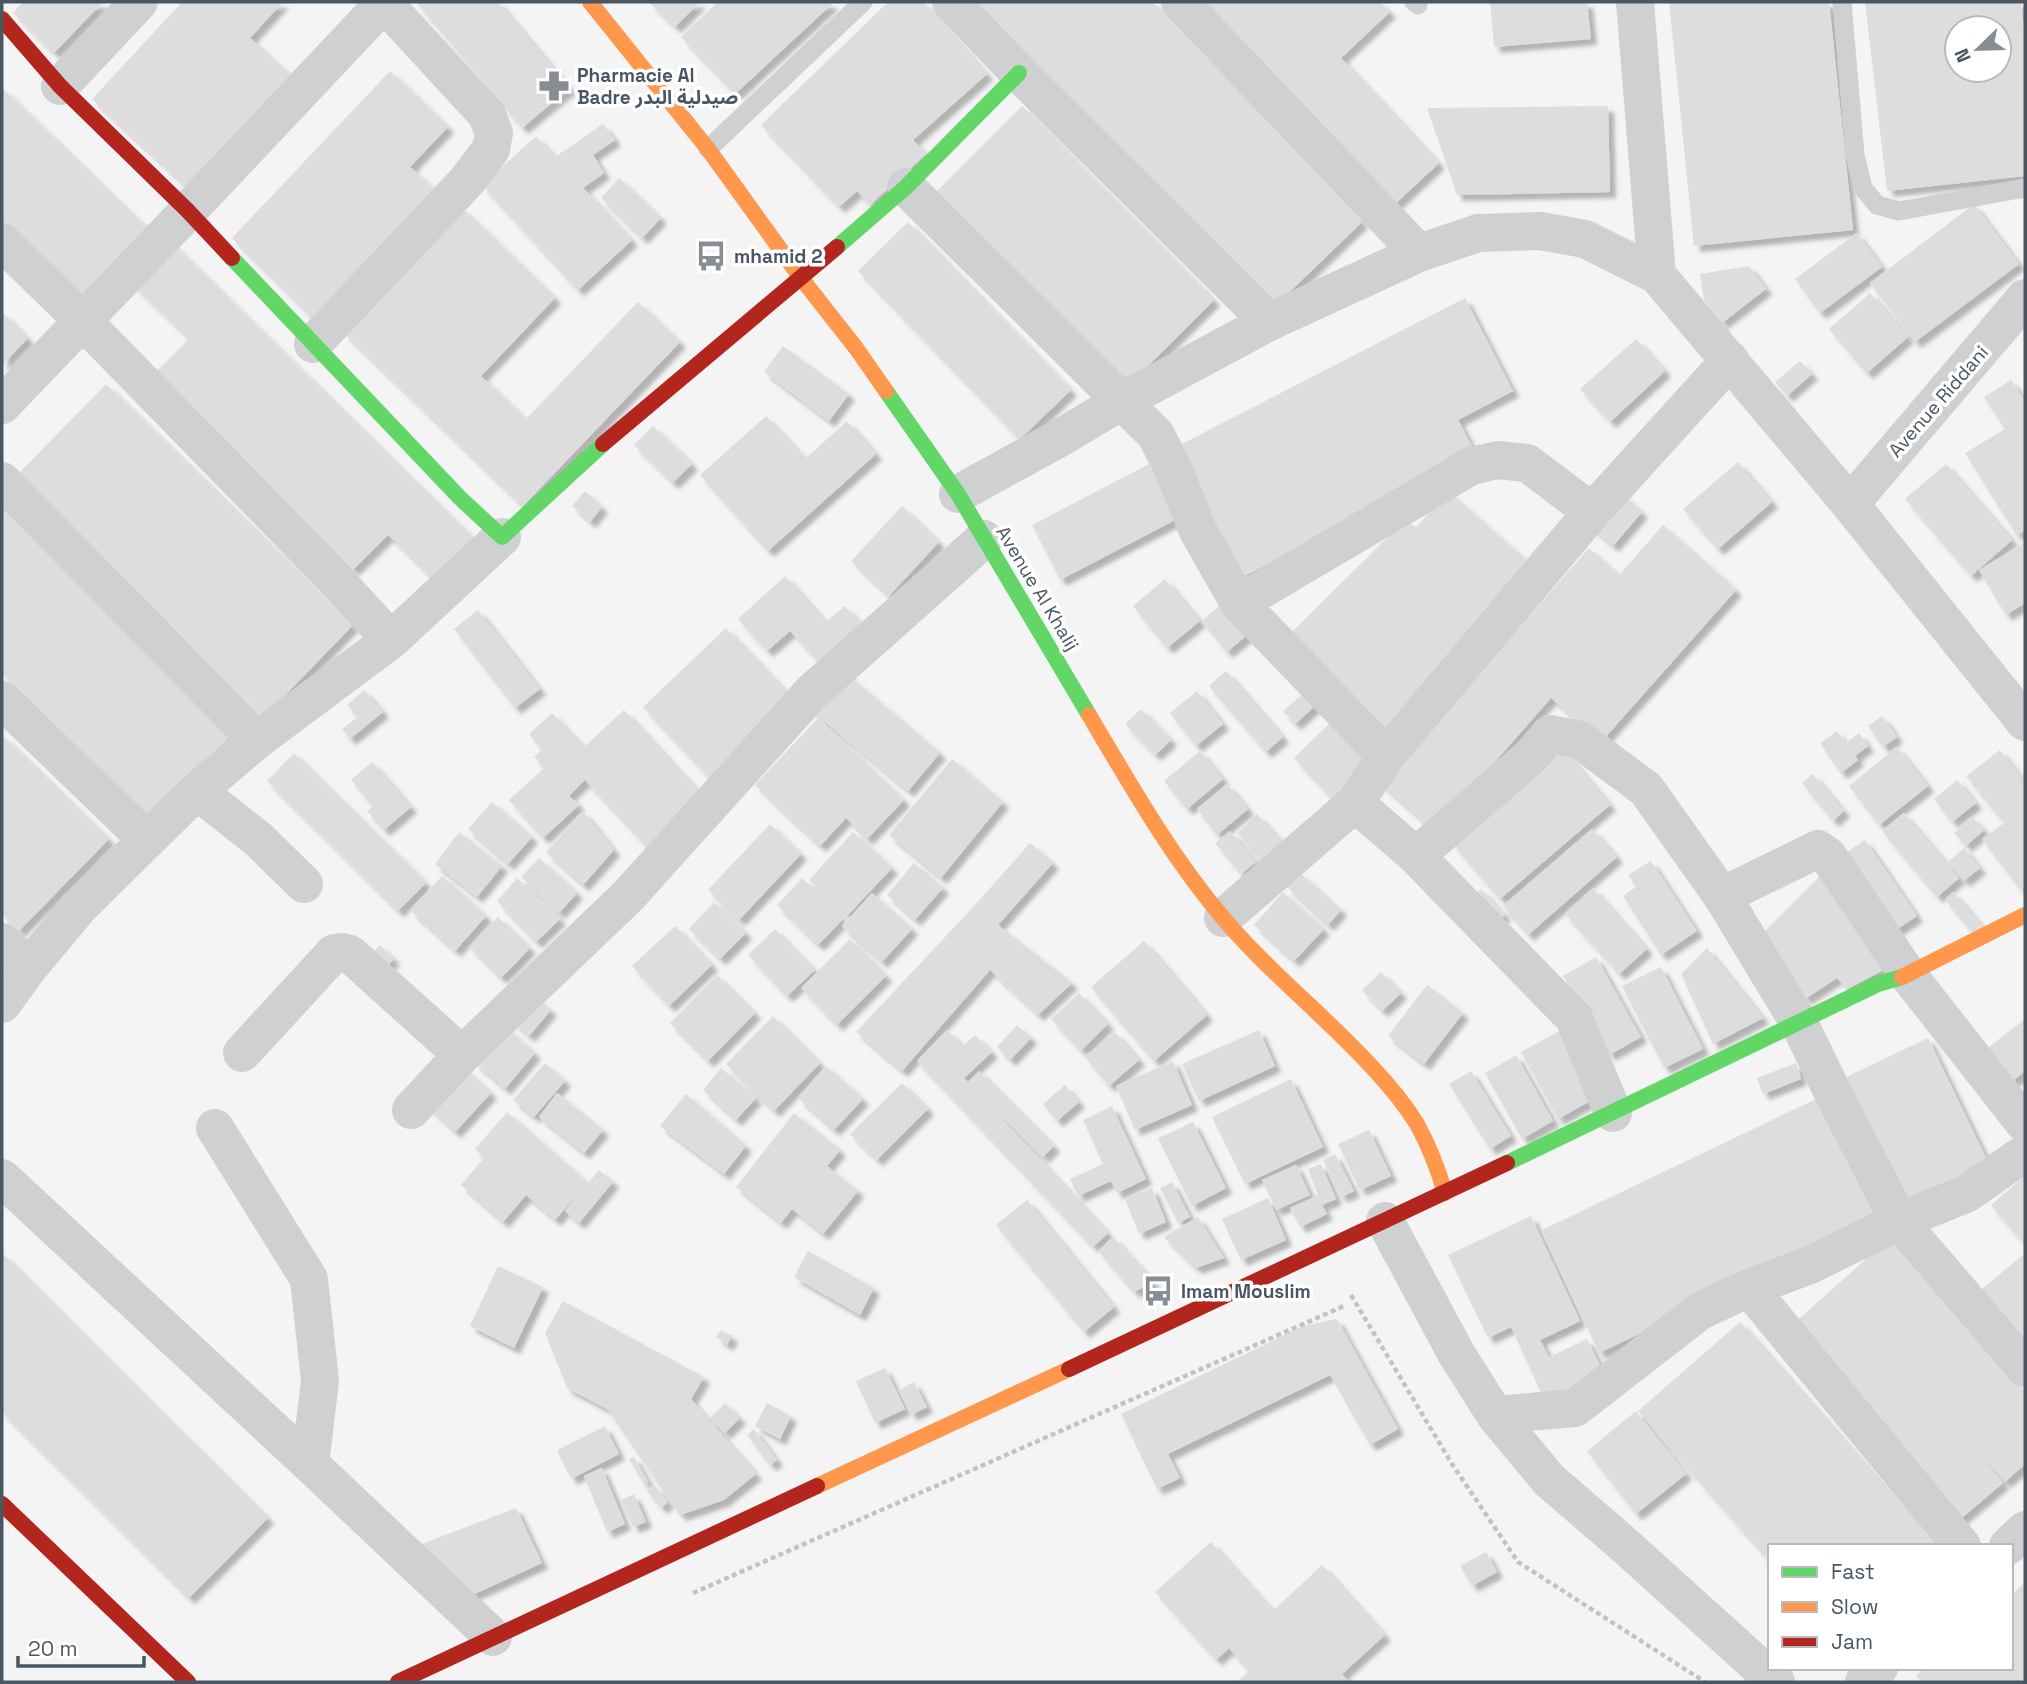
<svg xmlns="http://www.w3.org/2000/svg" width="2027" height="1684" font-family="'Space Grotesk','Noto Sans Arabic',sans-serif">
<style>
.building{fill:#ddddde;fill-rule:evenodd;filter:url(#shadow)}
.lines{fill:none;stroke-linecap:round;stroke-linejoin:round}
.path{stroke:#bcc7c4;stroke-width:4.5;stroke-dasharray:5 3.5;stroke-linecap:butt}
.lane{stroke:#ced0d2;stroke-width:19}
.street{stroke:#ced0d2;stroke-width:38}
.fast{stroke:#63d668;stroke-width:16}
.slow{stroke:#ff974d;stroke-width:16}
.jam{stroke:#b3261e;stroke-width:16}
.labels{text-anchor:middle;stroke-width:7;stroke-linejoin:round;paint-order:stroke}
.poi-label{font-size:19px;font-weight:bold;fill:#4a5661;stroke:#fff;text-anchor:start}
.street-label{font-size:19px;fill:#4a5661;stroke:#fff}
</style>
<defs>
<filter id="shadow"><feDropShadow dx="6" dy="6" stdDeviation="2" flood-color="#0004"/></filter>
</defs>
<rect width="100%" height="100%" fill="#f4f4f4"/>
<path class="building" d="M23,2H103L54,53L13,13Z
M182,2H283L250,38L293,77L189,189L92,99Z
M416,2H498L570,88L522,128Z
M649,2H700L675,27Z
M718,2H830L832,4L735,94L681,37Z
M888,2H923L987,74L913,140L926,154L870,205L857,191L839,207L761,125Z
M975,2H1152L1271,124L1362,222L1274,307Z
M1203,2H1380L1390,12L1341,58L1439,163L1395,204Z
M1490,2H1587L1591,39L1494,47Z
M1669,2H1829L1853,230L1694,246Z
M1865,2H2021L2025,37V176L1887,191ZM1957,28H1999V70H1957Z
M390,71L448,127L410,167L441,196L318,323L232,238Z
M2,88L149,230L80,303L2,228Z
M1022,106L1214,300L1124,390L932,196Z
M1608,106L1610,192L1457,195L1427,108Z
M603,124L615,140L593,155L604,173L583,188L632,240L578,290L482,185L536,136L555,157Z
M619,178L661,218L642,238L601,198Z
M1974,204L2019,264L1915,342L1870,283Z
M462,208L555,298L481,376L526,419L638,302L680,342L523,506L343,332Z
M908,222L1071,390L1020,439L858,271Z
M1857,233L1882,267L1820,313L1795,279Z
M171,242L479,544L440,585L388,535L353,570L154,374L189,339L131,282Z
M1749,266L1766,289L1722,323L1704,300L1700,274Z
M1870,293L1908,337L1867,373L1829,329Z
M1465,298L1513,391L1458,420L1477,456L1235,581L1168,451Z
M2,312L28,338L2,365Z
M1636,339L1665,371L1610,422L1580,389Z
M783,346L849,394L829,421L764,372Z
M1800,361L1812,374L1787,396L1775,382Z
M2011,380L2025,401V530L2017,536L1965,453L2005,429L1984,397Z
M106,384L353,625L264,717L17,475Z
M766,416L805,459L847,421L876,454L768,551L700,475Z
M653,426L692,464L673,483L634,445Z
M1738,462L1772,502L1718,549L1683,509Z
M1149,464L1177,519L1060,580L1032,525Z
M1946,464L2012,540L1971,576L1905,499Z
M1447,490L1530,564L1383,732L1285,639L1404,521L1417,527Z
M585,491L602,507L590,522L572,506Z
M1621,493L1642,512L1613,546L1592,528Z
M2,495L239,727L150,818L2,674Z
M902,506L939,542L889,596L851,561Z
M1663,525L1736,590L1601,742L1551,698L1434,831L1381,784L1589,548L1619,575Z
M2025,542V603L2006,615L1979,570Z
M785,576L826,622L845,606L865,628L823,666L790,631L767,651L738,619Z
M1165,579L1200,621L1167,648L1133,606Z
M1227,599L1253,630L1227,652L1202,621Z
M478,610L540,689L515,708L454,629Z
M726,628L795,701L712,780L643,707Z
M842,670L940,753L908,791L809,708Z
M1226,671L1283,737L1266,752L1209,686Z
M364,690L383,712L350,739L342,729L358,717L347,705Z
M1197,691L1223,724L1196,746L1170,713Z
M1305,692L1316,705L1295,724L1283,711Z
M1141,709L1171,740L1155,755L1125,724Z
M624,710L704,797L649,849L585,780L569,796L579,805L543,838L509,800L544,768L534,757L542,749L529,734L552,713L584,747Z
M1882,716L1897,737L1883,747L1868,726Z
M818,718L904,800L867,839L846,818L820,846L755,785Z
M1332,721L1372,763L1333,799L1294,758Z
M1837,731L1846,743L1859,733L1868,746L1855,756L1858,760L1841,773L1820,743Z
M2,735L109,839L19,931L2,914Z
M1897,747L1928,786L1879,825L1849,786Z
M1563,749L1610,805L1500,899L1453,844Z
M2000,750L2025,782V887L2021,890L1982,839L2004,823L1966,776Z
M1200,751L1223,779L1187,809L1164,781Z
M294,753L426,883L398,911L267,781Z
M952,759L1003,802L941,878L889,835Z
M372,762L411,807L384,830L367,811L373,806L351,780Z
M1813,774L1844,811L1833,821L1802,783Z
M1957,780L1976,803L1952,822L1934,799Z
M1227,784L1248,809L1217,835L1197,809Z
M492,802L532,837L508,864L468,829Z
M583,811L614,850L583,885L546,852Z
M1904,813L1959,878L1937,897L1882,831Z
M1257,814L1284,844L1263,862L1237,833Z
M1972,817L1984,830L1966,846L1954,833Z
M770,824L801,854L739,920L708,890Z
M1592,829L1617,857L1528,935L1503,906Z
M1230,831L1256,862L1241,874L1215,843Z
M459,832L502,866L477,897L435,864Z
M853,832L892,868L847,916L809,880Z
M1865,840L1917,916L1893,932L1841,856Z
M1030,843L1053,863L998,925L1072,983L1038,1015L990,970L902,1071L856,1032L975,905Z
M1964,848L1980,868L1964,881L1948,862Z
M539,858L577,893L559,913L521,877Z
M1651,861L1697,931L1661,955L1623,896L1636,887L1628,875Z
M914,863L943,888L915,920L887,895Z
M1824,872L1889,967L1847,989L1837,978L1805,999L1761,935Z
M1300,873L1341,910L1328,925L1287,887Z
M442,876L486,916L455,951L410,910Z
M517,878L560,919L536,942L497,901Z
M802,878L843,919L818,945L777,905Z
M1593,888L1647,949L1619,974L1565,914Z
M1481,889L1505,915L1497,922L1474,895Z
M1283,892L1324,929L1294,961L1254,925Z
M1953,892L1983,927L1975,935L1945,900Z
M872,893L912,929L882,962L842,926Z
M714,902L746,933L720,959L689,929Z
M498,917L530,948L501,978L469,947Z
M675,926L712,965L669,1006L632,966Z
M775,929L815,970L787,996L748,955Z
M850,939L886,976L837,1025L801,988Z
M1144,941L1207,1015L1154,1061L1091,987Z
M380,945L394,959L378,976L364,962Z
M1707,948L1763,1018L1713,1044L1681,974Z
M1596,957L1641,1037L1609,1055L1563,976Z
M1661,967L1703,1049L1664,1068L1622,986Z
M1381,972L1401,993L1382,1011L1362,990Z
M717,975L755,1013L708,1061L670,1023Z
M1427,985L1463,1013L1424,1064L1388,1036Z
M1079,993L1108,1024L1081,1051L1051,1019Z
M534,996L551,1010L529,1036L513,1022Z
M773,1016L820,1063L774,1111L726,1064Z
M2025,1019V1071L2010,1083L1985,1050Z
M1017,1025L1031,1038L1010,1060L997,1047Z
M504,1026L535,1053L505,1089L474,1062Z
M947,1030L963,1046L975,1035L992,1052L964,1078L968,1082L979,1071L1054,1146L1043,1157L985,1100L1108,1233L1093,1247L917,1061Z
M1259,1030L1275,1066L1199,1101L1182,1064Z
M1561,1030L1599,1096L1558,1119L1521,1052Z
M1115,1032L1139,1060L1109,1086L1085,1057Z
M1928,1038L1990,1166L1904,1206L1844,1078Z
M1516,1055L1553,1121L1522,1139L1485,1073Z
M1173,1061L1192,1105L1135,1130L1116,1086Z
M545,1063L565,1081L534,1117L513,1100Z
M1796,1063L1801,1079L1763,1094L1757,1078Z
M826,1066L863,1099L834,1130L798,1098Z
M464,1068L491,1093L455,1132L428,1107Z
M721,1068L756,1098L736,1120L703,1090Z
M1471,1071L1511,1136L1490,1149L1449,1084Z
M1291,1079L1323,1147L1245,1184L1212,1117Z
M902,1083L928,1109L877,1160L850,1134Z
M1065,1085L1079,1102L1057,1121L1043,1104Z
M557,1093L603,1130L584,1153L539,1117Z
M686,1094L746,1146L724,1174L660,1126Z
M1820,1097L1879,1219L1599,1353L1542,1230Z
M1112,1106L1146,1179L1117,1193L1111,1181L1078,1196L1070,1179L1103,1164L1083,1120Z
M507,1112L588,1183L599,1170L613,1182L579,1223L565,1211L582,1189L555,1220L526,1195L503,1222L461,1185L484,1158L475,1149Z
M794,1113L840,1150L827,1166L858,1191L823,1234L792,1209L781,1223L736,1187Z
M1193,1122L1226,1188L1192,1206L1158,1138Z
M1369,1130L1391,1176L1360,1190L1338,1144Z
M1335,1154L1354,1191L1341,1197L1323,1160Z
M1321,1164L1336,1199L1322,1205L1327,1214L1300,1227L1290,1208L1318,1195L1308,1169Z
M1296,1165L1310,1195L1276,1210L1262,1180Z
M2025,1176V1245L1991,1205Z
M1172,1182L1190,1217L1178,1223L1160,1188Z
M1152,1188L1166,1222L1139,1234L1125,1199Z
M1268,1198L1286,1240L1241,1260L1222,1219Z
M1027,1200L1114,1307L1084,1332L996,1225Z
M1531,1216L1580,1321L1540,1340L1549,1357L1587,1339L1607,1380L1548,1408L1511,1327L1488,1338L1448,1255Z
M1198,1217L1224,1258L1196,1268L1164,1237Z
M1113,1237L1154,1282L1134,1292L1098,1251Z
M1888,1239L2025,1395V1464L2005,1482L1972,1445L2003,1483L1957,1522L1788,1329Z
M808,1251L874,1288L860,1315L794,1277Z
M2,1253L268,1518L189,1598L2,1412Z
M2025,1253V1354L1975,1295Z
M498,1266L543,1287L514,1348L470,1326Z
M563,1301L704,1377L691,1399L756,1474L724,1500L680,1515L607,1409L567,1388L545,1333Z
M1337,1319L1398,1429L1370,1445L1330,1375L1168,1454L1180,1478L1157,1489L1121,1414L1303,1326Z
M1740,1322L1900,1504L1937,1546H1770V1562L1716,1501L1638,1411Z
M721,1330L732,1336L727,1345L716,1337Z
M885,1368L905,1409L875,1423L856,1381Z
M914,1382L927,1407L911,1415L899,1390Z
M725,1403L740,1418L725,1433L710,1418Z
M767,1403L791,1416L780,1439L755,1426Z
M1636,1411L1686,1474L1636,1514L1587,1451Z
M605,1426L619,1454L571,1479L557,1450Z
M754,1429L777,1460L770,1465L747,1435Z
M634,1457L648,1482L644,1484L629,1459Z
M602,1468L625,1524L607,1532L584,1476Z
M654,1485L668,1502L661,1508L647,1491Z
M634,1494L646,1522L633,1527L621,1500Z
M516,1508L542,1563L459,1601L419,1545Z
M1211,1542L1273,1611L1322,1565L1385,1635L1342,1674L1349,1682H1237L1249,1671L1229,1648L1216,1660L1155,1592Z
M1486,1552L1497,1572L1472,1586L1460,1566Z
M2025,1583V1682H1923L1916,1676L1924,1668H2011V1595Z"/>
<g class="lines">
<path class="path" d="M1351,1295L1452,1464L1518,1562L1705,1682
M693,1593L1344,1306"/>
<path class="lane" d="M1414,2L1418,5
M1842,2L1855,155L1863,188L1877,205L1899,211L2025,188
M708,149L863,2"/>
<path class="street" d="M951,2L1019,73L1269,322
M1180,2L1419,253
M1635,2L1657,275
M60,86L139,2
M906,187L1156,435L1175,473L1198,531L1239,603L1386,756
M2,242L82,320L336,580L391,640L257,740L2,481
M313,344L467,181L491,149L494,133L487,115L384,3
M2,405L188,211L385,2
M958,494L1065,435L1122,401L1269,322L1419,253L1478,233L1540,231L1585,239L1657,275L1850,504L2025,722
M1850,504L2025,298
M1239,603L1471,466L1498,460L1527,463L1592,512
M391,640L502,537
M2,700L147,840L79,907L29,967L2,942
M197,791L258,839L304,884
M1355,803L1416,856L1532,755L1550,734L1580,740L1646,789L1722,896L1799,1023L1833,1093L1899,1221L2025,1368
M147,840L197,791L257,740
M1416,856L1574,1018L1613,1113
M1722,896L1818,849L1828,856L1908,975L2025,1124
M1223,918L1355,803L1386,756L1592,512L1730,360
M2,1004L29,967
M242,1053L334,953L342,952L350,954L462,1055
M411,1110L462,1055L628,896L812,692L984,539
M215,1128L309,1279L320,1381L310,1464
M2,1178L310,1464L493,1637
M1385,1221L1456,1353L1495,1415L1549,1480L1621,1542L1776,1682
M1749,1288L1962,1546
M1495,1415L1575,1408L1700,1311L1749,1288L1810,1265L1899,1221L1966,1194L2025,1153
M2008,1546L2025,1530
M1864,1682L1879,1668"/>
<path class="fast" d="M837,247L906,187L1019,73
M232,258L460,498L502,537L603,444
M886,391L958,494L1089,715
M1507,1163L1878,984L1902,977"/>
<path class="slow" d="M590,2L708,149L801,278L856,348L886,391
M1089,715C1130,784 1171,857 1224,919C1269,972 1324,1015 1371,1066C1388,1084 1404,1103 1417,1124C1429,1146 1438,1169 1445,1193
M1902,977L2025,915
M817,1486L1069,1369"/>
<path class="jam" d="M2,19L60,86L188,211L232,258
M603,444L837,247
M1069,1369L1507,1163
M2,1504L188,1682
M398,1682L817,1486"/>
</g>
<defs>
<g id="pharmacy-bare" transform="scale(2.415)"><path d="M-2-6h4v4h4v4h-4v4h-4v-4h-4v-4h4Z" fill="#868d94" stroke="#fff" stroke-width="2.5" paint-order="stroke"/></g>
<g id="bus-bare" transform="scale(2.415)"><path d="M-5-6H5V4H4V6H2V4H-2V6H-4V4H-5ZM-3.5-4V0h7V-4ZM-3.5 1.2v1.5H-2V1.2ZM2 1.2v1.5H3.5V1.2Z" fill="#868d94" stroke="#fff" stroke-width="2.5" paint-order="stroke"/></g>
</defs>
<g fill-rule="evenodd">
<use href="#pharmacy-bare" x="554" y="86"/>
<use href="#bus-bare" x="711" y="256"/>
<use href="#bus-bare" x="1158" y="1291"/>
</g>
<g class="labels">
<g class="poi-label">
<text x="577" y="82">Pharmacie Al<tspan x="577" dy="22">Badre صيدلية البدر</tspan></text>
<text x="734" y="263">mhamid 2</text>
<text x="1181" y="1298">Imam Mouslim</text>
</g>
<g class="street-label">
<text transform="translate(1938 401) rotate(-49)" y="7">Avenue Riddani</text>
<text transform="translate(1038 588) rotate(59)" y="7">Avenue Al Khalij</text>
</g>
</g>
<rect width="2027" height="1684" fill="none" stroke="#4a5661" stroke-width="7"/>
<rect x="1768" y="1544" width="245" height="126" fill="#ffffff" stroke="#b7bbc0" stroke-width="2"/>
<rect x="1782" y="1567" width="35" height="10" fill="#63d668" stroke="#b7bbc0" stroke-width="2"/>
<text x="1831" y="1579" font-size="21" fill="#4a5661">Fast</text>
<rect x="1782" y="1602" width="35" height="10" fill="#ff974d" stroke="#b7bbc0" stroke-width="2"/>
<text x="1831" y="1614" font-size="21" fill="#4a5661">Slow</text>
<rect x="1782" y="1637" width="35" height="10" fill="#b3261e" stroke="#b7bbc0" stroke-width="2"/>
<text x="1831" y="1649" font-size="21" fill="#4a5661">Jam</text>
<g transform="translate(1978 49) rotate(247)"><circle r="33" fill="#ffffff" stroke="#b7bbc0" stroke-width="2"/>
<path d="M0-5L12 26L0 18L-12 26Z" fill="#868d94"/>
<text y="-10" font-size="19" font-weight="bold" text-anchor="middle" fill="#4a5661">N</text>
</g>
<path d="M18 1656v10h126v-10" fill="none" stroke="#4a5661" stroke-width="3.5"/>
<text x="28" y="1656" font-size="21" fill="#4a5661" stroke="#ffffff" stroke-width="5" paint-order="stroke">20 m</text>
</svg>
